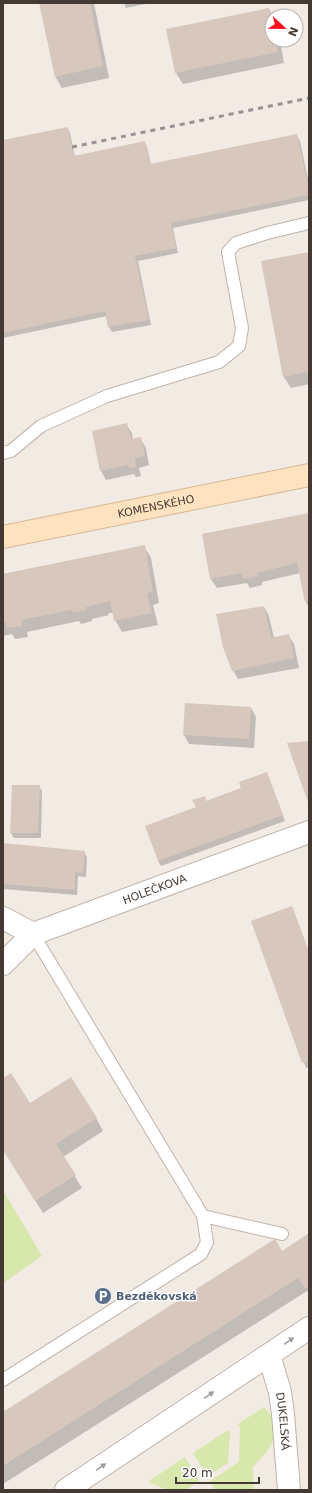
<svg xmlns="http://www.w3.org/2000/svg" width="312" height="1493" font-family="'DejaVu Sans',sans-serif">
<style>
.green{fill:#d8e7ab}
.shadow{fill:#0003}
.building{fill:#d7c7bc}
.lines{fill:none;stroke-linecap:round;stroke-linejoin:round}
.service-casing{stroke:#c0b3a9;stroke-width:14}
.minor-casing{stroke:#c0b3a9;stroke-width:24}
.secondary-casing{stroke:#d6b794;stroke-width:24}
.service{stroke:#fff;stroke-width:12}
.minor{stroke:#fff;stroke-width:22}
.secondary{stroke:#ffe3c0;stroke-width:22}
.rail{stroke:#949494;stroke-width:3;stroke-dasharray:5 5;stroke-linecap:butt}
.oneway{fill:#a29c99}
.labels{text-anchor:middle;stroke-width:3;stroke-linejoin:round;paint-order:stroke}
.street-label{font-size:11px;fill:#443a33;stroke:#fff}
.service-label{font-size:11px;font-weight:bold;fill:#4e5e75;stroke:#fff;text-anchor:start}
</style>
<rect width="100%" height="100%" fill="#f2ebe3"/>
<path class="green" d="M3,1190L42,1256L3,1283Z
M264,1407C267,1411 274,1418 275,1423C278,1442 265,1454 253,1467L254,1490H215L210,1481L239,1462L240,1427L238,1424Z
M228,1430L230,1432L228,1463L207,1476L193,1453Z
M185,1457L199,1481L186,1490H168L150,1483L149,1481Z"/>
<path class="shadow" d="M40,3H94L109,78L62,88L55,76Z
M124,3H150L126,8Z
M269,9L273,16H272V40H280L284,63L183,84L176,73Z
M67,128L70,133L75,157L144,142L147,147L151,165L297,136L300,141L309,184V200L173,228L178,253L138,261L151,325L112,332L109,327L107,316L3,338V141Z
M309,253V384L291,388L284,377Z
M126,424L132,433L133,440L140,438L146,448L149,465L139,468L141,476L136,477L134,474L106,480L101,471Z
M309,514V608L306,602L300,573L262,582V585L250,588L247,583L217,588L211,579L203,534Z
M144,546L151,558L159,603L153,605L158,625L122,632L115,620L113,613H108L109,615L92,619V621L81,624L79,621L27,632L28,637L15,639L12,634L3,636V574Z
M264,607L269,616L274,638L288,635L294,644L299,668L238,679L233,670Z
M251,708L256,717L254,748L189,744L184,735Z
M267,773L285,821L161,866L158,861L204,797L207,802L242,788Z
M39,786L42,791L41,838H14L11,833Z
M3,845L84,852L87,857L86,877L78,876L77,895L3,889Z
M292,907L309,952V1067L306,1068L252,921Z
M3,1079L29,1104L96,1118L103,1131L63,1157L82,1188L43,1213L3,1149Z
M309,1234V1294L307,1291L3,1484V1414L282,1252Z"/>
<path class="building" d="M39,3H90L103,66L55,77Z
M269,8L272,21V40H276L278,52L175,73L166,29Z
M68,127L74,156L145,141L150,164L297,134L309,189V195L171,223L176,248L135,256L149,320L108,327L105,311L3,333V140Z
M309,252V380H308L307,372L283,377L261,261Z
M127,423L131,439L141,437L145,456L135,458L136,467L129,468L128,465L100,471L92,431Z
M309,513V601L305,602L297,563L257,573L258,576L243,579L242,573L210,579L202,534Z
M145,545L153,592L147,593L152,613L114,621L110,601L86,607V610L73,613L72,610L21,620L22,626L7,628L6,622L3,623V574Z
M264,606L271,638L289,634L294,658L232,671L223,647L216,614Z
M185,703L251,707L249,739L183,735Z
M309,741V805L287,743Z
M267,772L283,815L158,861L145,826L196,807L192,800L205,796L206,801L241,788L239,782Z
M12,785H40L38,833H10Z
M3,843L85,851L83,873L75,872V890L3,884Z
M292,906L309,952V1061L302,1063L251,921Z
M11,1073L30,1103L71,1077L97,1118L56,1144L76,1175L35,1201L3,1150V1078Z
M309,1233V1287L306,1289L298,1278L3,1466V1412L275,1239L282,1251Z"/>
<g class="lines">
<g class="service-casing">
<path id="service" d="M3,453L11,451L41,426L107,396L219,362L239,346L242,328L228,252L236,243L267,233L309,223
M203,1216L282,1234
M3,1380L201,1254L207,1242L203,1216L33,934"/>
</g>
<g class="minor-casing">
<g id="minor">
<path d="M3,918L33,934"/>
<path id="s1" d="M3,964L33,934L309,832"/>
<path id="s2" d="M269,1355L280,1392L283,1414L289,1490"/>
<path d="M66,1490L309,1328"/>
</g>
</g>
<g class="secondary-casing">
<g id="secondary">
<path id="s3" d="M3,537L309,475"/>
</g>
</g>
<use href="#service" class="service"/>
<use href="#minor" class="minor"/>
<use href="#secondary" class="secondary"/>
<path class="rail" d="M72,147L309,98"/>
</g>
<defs><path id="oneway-solid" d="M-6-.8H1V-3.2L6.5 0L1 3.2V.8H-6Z"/></defs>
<g class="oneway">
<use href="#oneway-solid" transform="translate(289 1341) rotate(-34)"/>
<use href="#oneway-solid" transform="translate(209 1395) rotate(-34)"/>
<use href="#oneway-solid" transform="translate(101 1467) rotate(-34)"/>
</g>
<defs>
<g id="parking-disc" transform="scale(0.9)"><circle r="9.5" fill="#5c6f8a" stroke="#fff"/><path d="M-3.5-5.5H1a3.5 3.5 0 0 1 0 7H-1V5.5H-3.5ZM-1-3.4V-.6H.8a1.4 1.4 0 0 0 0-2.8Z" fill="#fff"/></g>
</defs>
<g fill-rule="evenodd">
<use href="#parking-disc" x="103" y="1296"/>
</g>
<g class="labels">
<g class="street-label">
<text dy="4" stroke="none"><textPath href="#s3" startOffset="156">KOMENSKÉHO</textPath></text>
<text dy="4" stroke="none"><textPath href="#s1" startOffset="172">HOLEČKOVA</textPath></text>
<text dy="4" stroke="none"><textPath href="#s2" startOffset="68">DUKELSKÁ</textPath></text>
</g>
<g class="service-label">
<text x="116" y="1300">Bezděkovská</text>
</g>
</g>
<rect width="312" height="1493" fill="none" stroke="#443a33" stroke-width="8"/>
<g transform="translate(284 28) rotate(112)"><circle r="19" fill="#ffffff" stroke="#b4b0ad"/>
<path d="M0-3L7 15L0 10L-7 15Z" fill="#fc101d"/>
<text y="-6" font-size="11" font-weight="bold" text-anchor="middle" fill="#443a33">N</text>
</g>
<path d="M176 1477v6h83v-6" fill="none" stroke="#443a33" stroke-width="2"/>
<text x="182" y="1477" font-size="12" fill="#443a33" stroke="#ffffff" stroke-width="3" paint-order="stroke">20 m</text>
</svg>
